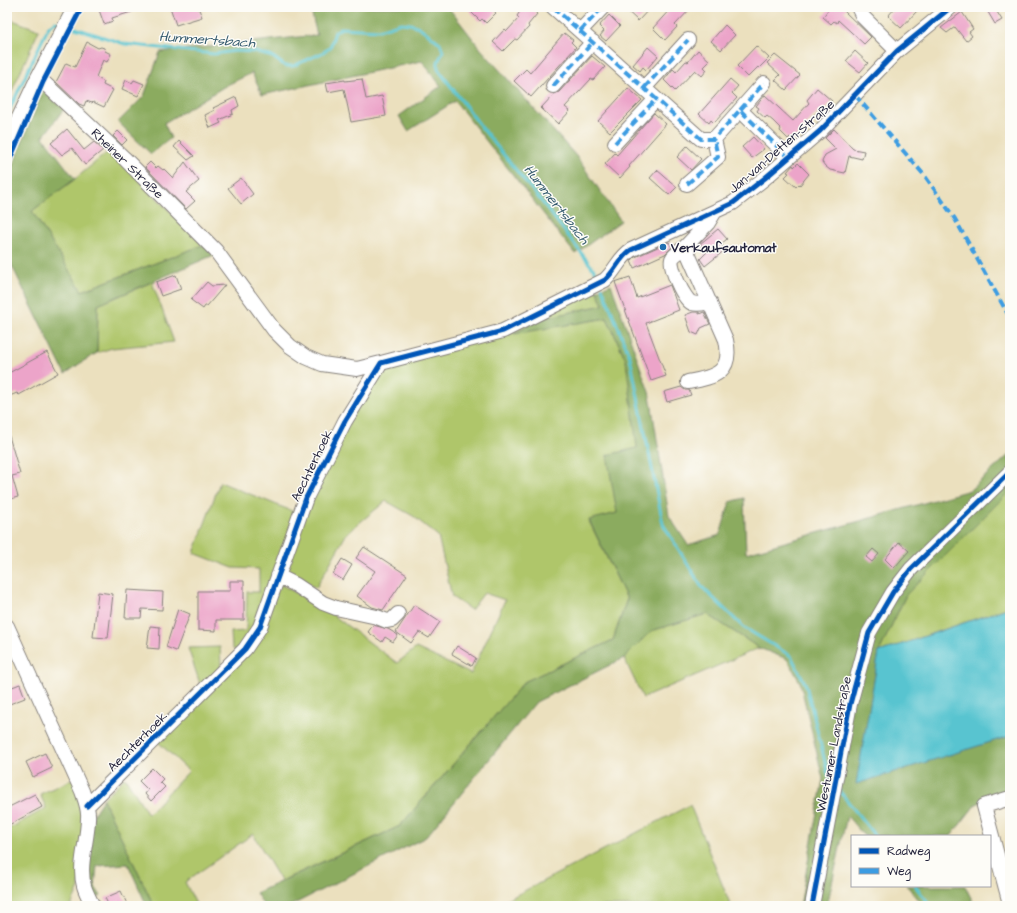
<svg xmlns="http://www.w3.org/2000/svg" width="1017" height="913" font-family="'Architects Daughter',sans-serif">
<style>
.green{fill:#afc66b;stroke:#687453}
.forest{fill:#8bab5f;stroke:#56664d}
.water{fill:#58c4d0;stroke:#3d7386}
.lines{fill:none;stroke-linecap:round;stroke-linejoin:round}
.stream{stroke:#58c4d0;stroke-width:3}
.building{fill:#eca4c9}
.minor-casing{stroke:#86817c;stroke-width:16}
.minor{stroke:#fff;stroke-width:14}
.quiet{stroke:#3c9ce2;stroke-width:4;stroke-dasharray:8 4;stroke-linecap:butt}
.cycleway-casing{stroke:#fdfcf7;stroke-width:8}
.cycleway{stroke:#0057b8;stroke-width:5}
.poi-dot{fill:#1f6fb2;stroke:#fdfcf7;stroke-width:1.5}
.labels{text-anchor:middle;stroke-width:3;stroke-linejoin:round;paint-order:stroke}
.street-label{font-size:13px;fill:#22223b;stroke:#fdfcf7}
.poi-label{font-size:13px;font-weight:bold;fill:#22223b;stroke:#fdfcf7;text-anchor:start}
.water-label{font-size:14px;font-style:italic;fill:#355b6f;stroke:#fdfcf7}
</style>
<rect width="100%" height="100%" fill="#fdfcf7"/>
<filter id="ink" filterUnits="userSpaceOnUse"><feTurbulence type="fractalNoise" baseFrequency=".025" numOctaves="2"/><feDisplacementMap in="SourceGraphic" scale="8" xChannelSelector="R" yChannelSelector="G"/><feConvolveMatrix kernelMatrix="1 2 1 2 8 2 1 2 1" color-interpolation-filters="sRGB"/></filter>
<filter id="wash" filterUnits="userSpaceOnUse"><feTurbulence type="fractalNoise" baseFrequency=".012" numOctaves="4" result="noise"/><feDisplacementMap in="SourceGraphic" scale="16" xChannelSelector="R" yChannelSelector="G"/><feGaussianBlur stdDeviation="0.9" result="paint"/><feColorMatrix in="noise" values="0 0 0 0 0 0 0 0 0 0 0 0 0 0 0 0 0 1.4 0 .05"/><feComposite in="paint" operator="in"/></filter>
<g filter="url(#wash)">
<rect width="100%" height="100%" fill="#ebe0be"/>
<path class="green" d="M7,18L39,30L7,102Z
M110,150L203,245L82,291L32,211L75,179Z
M152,282L174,342L112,348L97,353L98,305Z
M597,290L603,305L540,319L515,333L607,318L626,360L638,448L617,513L589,521L627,599L613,640L524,682L400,826L281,881L253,834L185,882L197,906H154L103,799L125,777L148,814L189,771L157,741L249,650L280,584L325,609L397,663L416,648L471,674L505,600L484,593L471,610L452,597L438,536L413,516L386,501L347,533L316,588L284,571L310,499L350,420L385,366Z
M220,482L297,513L259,622L237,651L232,648L231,632L246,631L247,592H259V569L233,568L194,553Z
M1010,491V607L879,652L906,595Z
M707,614L759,648L643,698L624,658L651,631Z
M220,647L221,667L201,687L188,648Z
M73,779L84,809L79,888L71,906H7V830L46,808L40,794Z
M690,805L731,906H498L497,905Z"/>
<path class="forest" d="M310,7H448L480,48L576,156L621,221L575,254L455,101L408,131L399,116L441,86L422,61L262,95L252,73L227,85L164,123L171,138L151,154L118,122L144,96L160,52L317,35Z
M43,90L64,109L43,137L75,179L32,211L82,291L203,245L214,255L98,305L97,353L82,362L65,374L10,262L7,267V179Z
M611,284L650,395L669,516L688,545L720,535L730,502L744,498L746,553L970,490L1010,454V491L906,595L879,652L857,783L1010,736V793L976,804L951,836H864L847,816L827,906H800L823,779L800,682L787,659L759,648L707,614L651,631L624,658L536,702L426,837L290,906H264L256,893L400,826L524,682L613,640L627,599L589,520L617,513L607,455L637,448L626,360L607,318L514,334L540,319L603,305L597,290Z
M103,799L154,906H147L128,864L97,866L95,887L101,896L94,899L86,872L93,815Z
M907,886H965L975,906H924Z"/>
<path class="water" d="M1010,607V736L856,784L879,652Z"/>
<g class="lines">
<path class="stream" d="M69,26L125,44L214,54L235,51L255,52L273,57L285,66H293L320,54L330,48L335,32L341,28L379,30L401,23L410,24L419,27L440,43L443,51L438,62V69L482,128L546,207L595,271L599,280
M7,115L49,26L55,22L62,24
M602,287L630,357L663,524L701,586L743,627L791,656L806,685L828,774L831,779
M838,789L875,836
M915,886L931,906"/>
</g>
<g id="blocks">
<path class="building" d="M98,7H141V9L112,18L113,21L104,24Z
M170,7H198L202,17L176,25Z
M466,7H490L496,13L486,23L482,19L480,21Z
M523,7H530L537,14L528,25L529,27L517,40L515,39L503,51L493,42L505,29L507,31L519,18L517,16Z
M623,7H651L638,21Z
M672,7H692L675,25L677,27L665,40L653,28Z
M830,7H847L844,11L871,37L864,44L838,20L837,23L834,21L831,24L823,17Z
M896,7H913L917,11L901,28L888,16Z
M985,7H994L1002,20L995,24Z
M962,12L973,29L969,32L972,36L966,41L955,27L947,33L941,28Z
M609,15L620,26L606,41L600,36L604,31L599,26Z
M725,25L735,35L721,50L711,41Z
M564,33L573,40L571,42L576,47L531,97L514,81L526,69L530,73Z
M87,42L98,48L101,47L104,48L105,51L111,54L107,62L103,60L96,77L104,82L103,85L113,90L104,107L93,102L92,103L86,101L84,106L79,104L56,82L66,63L75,67Z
M756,46L769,58L759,68L758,67L748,77L737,66Z
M648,47L658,56L646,70L643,67L640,71L633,65Z
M698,50L710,61L704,67L707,70L702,76L695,70L675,91L664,80L673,69L676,72L686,61L688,62Z
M855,51L868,63L860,72L846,61Z
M775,55L800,75L786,90L775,80L780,75L767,63Z
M592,56L605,67L593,80L591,79L565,107L570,111L558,124L541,108L554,94L559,92Z
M362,79L366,99L382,96L386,116L351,122L344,89L328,92L326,83L345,80V81Z
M730,79L738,86L732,93L737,98L714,123L711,120L709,123L699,114Z
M126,80L132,83L134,80L144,84L138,96L122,89Z
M628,88L642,100L610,132L598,121Z
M817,88L832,101L821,113L818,111L793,140L790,137L788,139L780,131L781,129L773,121L767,116L765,118L757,111L759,108L756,106L765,95L793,121L809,103L807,100Z
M236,97L239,106L232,110L233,114L219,120L221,123L210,128L205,115L215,110L213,108Z
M654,113L666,124L629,166L630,167L620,178L605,164L615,153L617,155Z
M67,129L84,150L94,142L103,150L85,165L72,148L62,155L51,143Z
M834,129L853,149L864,151L862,159L849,156L845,173L830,170L825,166L822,162L825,155L836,149L825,138Z
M118,131L127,140L122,145L113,136Z
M753,137L764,149L752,158L742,147Z
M179,141L194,156L188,160L174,147Z
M687,146L701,159L691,170L677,157Z
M150,162L156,168L158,166L163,170L164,169L173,178L185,162L199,181L186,192L195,201L186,209L145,167Z
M798,163L809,174L800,185L799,184L796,187L785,177L789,173L787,172L793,165L794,167Z
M657,170L677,187L669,195L650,178Z
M241,178L253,194L241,204L228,188Z
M718,229L727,239L721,244L725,250L705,266L700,259L707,252L700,244Z
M669,242L672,247L665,254L634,268L631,261L635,257Z
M176,275L181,289L161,296L156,282Z
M630,277L637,298L670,285L679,310L646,323L666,376L651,381L615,282Z
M207,282L212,286L225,285L207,306H205L203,309L191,300Z
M693,312H699V314L704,312L710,324L701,328L698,335L691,332L685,315Z
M47,352L58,373L19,395L17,393L7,397V382L10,380L7,374Z
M681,387L685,390H689L691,395L667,402L664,392Z
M9,436L20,474L12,476L18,497L7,500V437Z
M899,542L909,551L894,568L885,559Z
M364,547L407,575L383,610L372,607L357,596L375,571L356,558Z
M873,549L879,554L872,562L866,557Z
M342,559L352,565L343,580L333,574Z
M230,581H244V620H216V631L198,630V591H230Z
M127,590L163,592L162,610L142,609L141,618H125Z
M98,592L113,594L108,638L93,637Z
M414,605L440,622L429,638L419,632L411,643L396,632Z
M178,609L190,614L176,651L166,647Z
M373,625L388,629L398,635L393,642L385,637L382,642L368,632Z
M150,626L160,627L159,649L147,648Z
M457,646L476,658L472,666L452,654Z
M20,684L25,698L7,705V689Z
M45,753L52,768L33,777L26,762Z
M152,768L163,779L160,782L165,787L151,801L145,794L148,790L139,781Z
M35,794L42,807L7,826V808Z
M121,891L128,906H109L105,898Z"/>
</g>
</g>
<g filter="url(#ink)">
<use href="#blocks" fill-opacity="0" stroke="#86817c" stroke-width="1"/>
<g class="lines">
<g class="minor-casing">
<path id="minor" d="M553,7L701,139H714L740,110L788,157
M858,7L863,17L897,51
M580,31L603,7
M38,77L124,158L216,251L274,330L290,346L306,357L322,364L357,369L381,363
M553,86L593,42
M644,88L688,40
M740,110L764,83
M7,143L38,77L75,7
M615,143L656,99
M687,184L718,157L714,139
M685,247C681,251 674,254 672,259C669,267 684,300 692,303C698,305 704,303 710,302
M688,382C716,377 733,372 726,340L685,247L708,223L714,213
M278,576L296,585L323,603L336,608L377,617L387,621L392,620L398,614
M7,626L82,791C85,800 89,809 88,818C88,841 78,864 84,886C86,893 90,900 93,906
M1010,798L984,806L1009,900L1010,899
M87,806L245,649L260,627L306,498L345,421L381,363L503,331L605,280C616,270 619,258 631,250L733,203L765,178L820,131L897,51L951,7
M812,906L850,704L869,633L893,592L911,569L1010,472"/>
</g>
<use href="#minor" class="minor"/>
<path class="quiet" d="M553,7L701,139H714L740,110L788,157
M580,31L603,7
M553,86L593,42
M644,88L688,40
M855,95L925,176L955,219L1010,318
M740,110L764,83
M615,143L656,99
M687,184L718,157L714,139"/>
<g class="cycleway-casing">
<path id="cycleway" d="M7,166L43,82L82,7
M87,806L245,649L260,627L306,498L345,421L381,363L503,331L605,280C616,270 619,258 631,250L733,203L765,178L820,131L897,51L951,7
M812,906L850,704L869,633L893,592L911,569L1010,472"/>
</g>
<use href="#cycleway" class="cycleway"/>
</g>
</g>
<circle class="poi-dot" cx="663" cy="247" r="4"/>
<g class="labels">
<g class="street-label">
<text transform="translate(781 146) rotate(-41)" y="5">Jan-van-Detten-Straße</text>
<text transform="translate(128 163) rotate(44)" y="5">Rheiner Straße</text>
<text transform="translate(311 465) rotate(-64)" y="5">Aechterhoek</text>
<text transform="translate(137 741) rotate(-45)" y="5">Aechterhoek</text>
<text transform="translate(833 744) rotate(-79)" y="5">Westumer Landstraße</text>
</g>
<g class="poi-label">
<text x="671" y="252">Verkaufsautomat</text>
</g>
<g class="water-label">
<text transform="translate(207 39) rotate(4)" y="5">Hummertsbach</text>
<text transform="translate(557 204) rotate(52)" y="5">Hummertsbach</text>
</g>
</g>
<rect width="1017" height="913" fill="none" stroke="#fdfcf7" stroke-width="24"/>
<rect x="851" y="835" width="140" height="52" fill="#fdfcf7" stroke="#a5a5ac"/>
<rect x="859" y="848" width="20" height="6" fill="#0057b8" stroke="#a5a5ac"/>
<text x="887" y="855" font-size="12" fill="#22223b">Radweg</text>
<rect x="859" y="868" width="20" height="6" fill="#3c9ce2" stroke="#a5a5ac"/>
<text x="887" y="875" font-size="12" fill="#22223b">Weg</text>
</svg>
